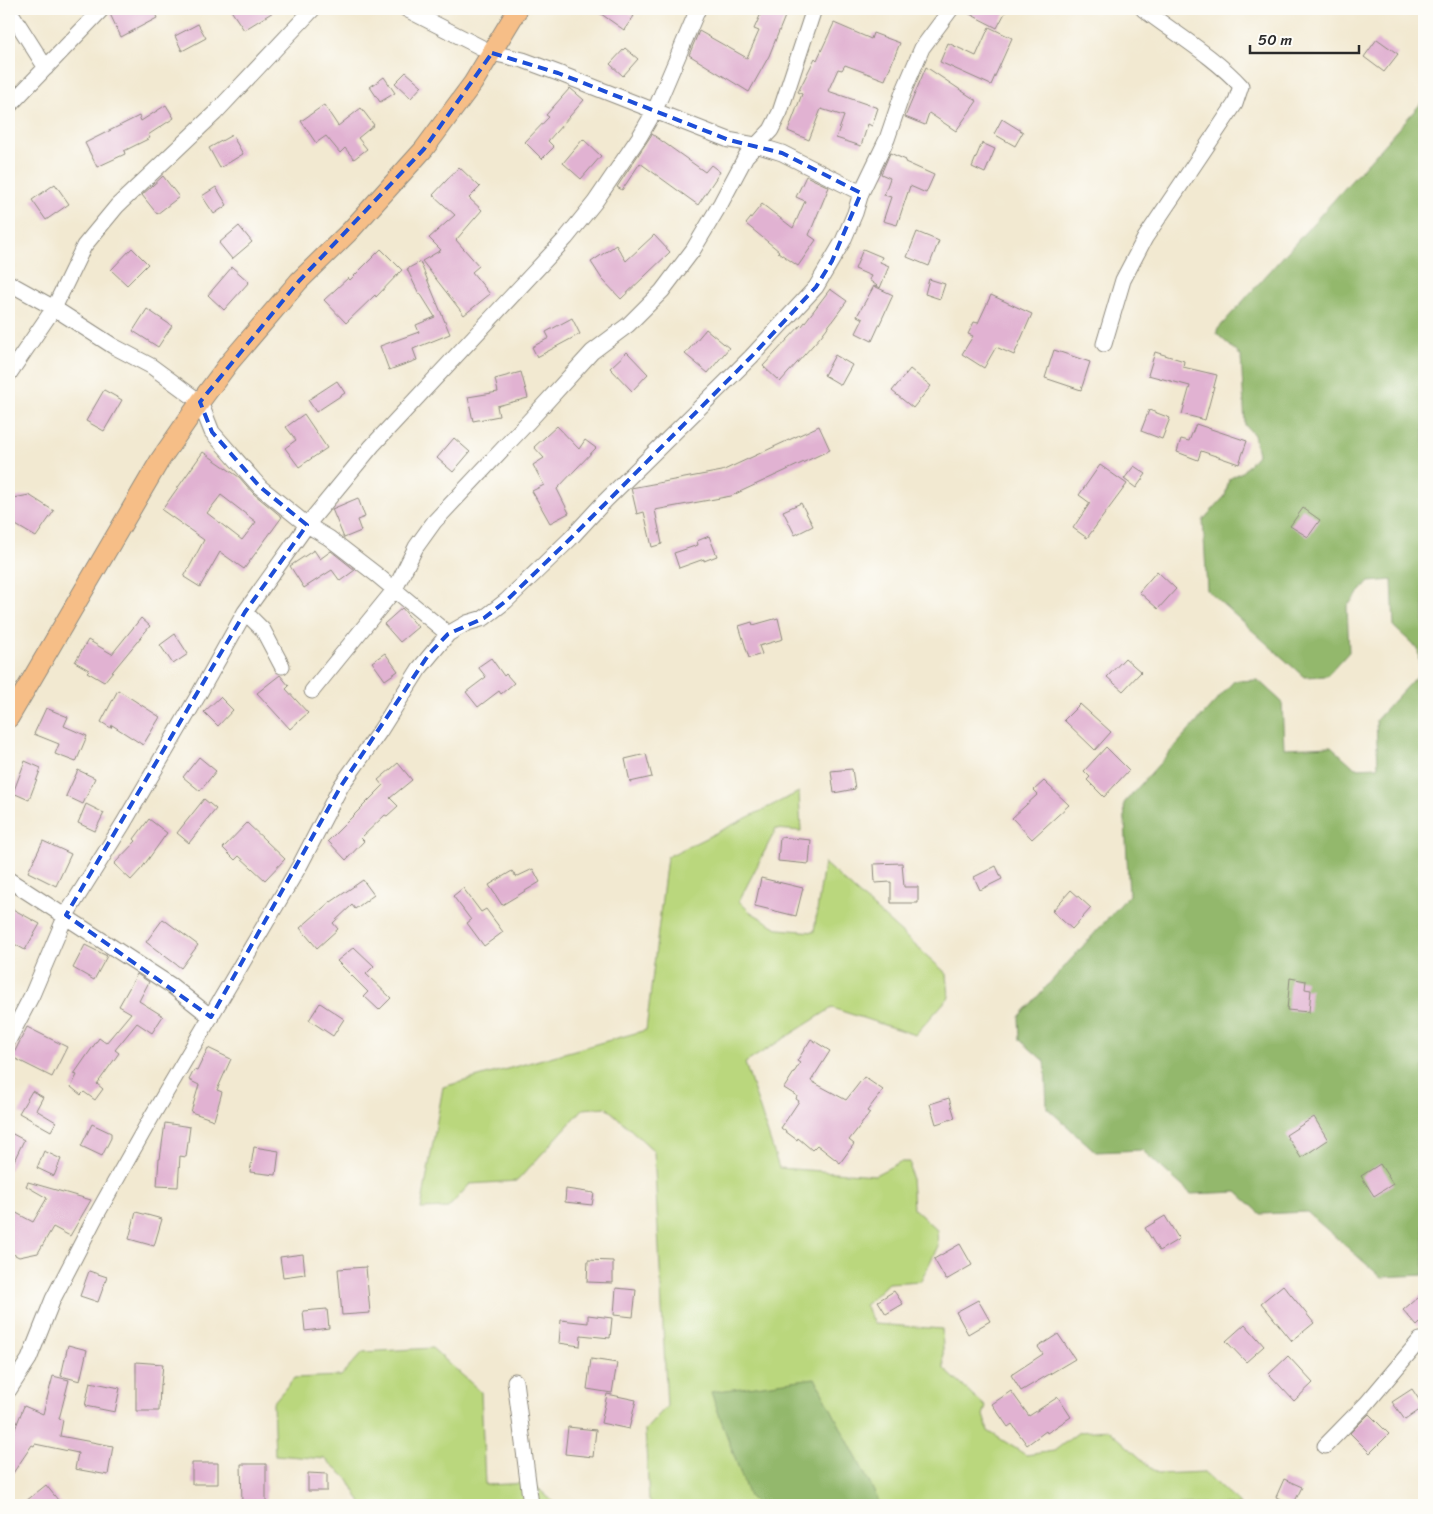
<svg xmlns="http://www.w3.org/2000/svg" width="1433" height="1514" font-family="Sriracha,sans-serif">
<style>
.green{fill:#bad77d;stroke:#728154}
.forest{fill:#93b86c;stroke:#5f724c}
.building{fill:#e1b2d2;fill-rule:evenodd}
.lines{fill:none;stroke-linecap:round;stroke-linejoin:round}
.minor-casing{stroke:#8e8a7e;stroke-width:17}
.major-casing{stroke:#8e8a7e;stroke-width:21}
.minor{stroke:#fff;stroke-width:15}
.major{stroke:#f6be87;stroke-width:19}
.marked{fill:none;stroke:#1d4ed8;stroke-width:4;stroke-dasharray:10 6;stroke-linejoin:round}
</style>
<rect width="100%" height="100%" fill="#fdfcf7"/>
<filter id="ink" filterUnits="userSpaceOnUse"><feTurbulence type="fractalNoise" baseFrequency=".02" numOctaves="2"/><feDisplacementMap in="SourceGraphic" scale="10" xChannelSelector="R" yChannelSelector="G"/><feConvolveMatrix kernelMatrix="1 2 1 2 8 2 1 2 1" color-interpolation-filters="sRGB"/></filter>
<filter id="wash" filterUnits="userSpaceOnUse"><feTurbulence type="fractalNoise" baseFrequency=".0096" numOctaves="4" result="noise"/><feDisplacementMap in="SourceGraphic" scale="20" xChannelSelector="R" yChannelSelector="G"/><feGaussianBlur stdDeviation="1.12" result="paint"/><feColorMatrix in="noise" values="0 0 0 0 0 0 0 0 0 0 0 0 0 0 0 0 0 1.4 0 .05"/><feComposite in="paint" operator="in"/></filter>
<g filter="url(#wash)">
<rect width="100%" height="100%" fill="#f2e9d1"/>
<path class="green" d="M799,792L801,831L776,829L739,901L749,911L779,929L814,932L824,863L947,974L949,997L915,1035L832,1008L745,1063L779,1168L875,1175L900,1162H910L913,1208L937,1230L938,1246L921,1281L888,1283L865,1305L874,1324L942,1329L944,1369L986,1407L983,1415L988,1431L1026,1455L1054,1451L1079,1432L1109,1430L1158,1474L1204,1472L1241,1505H655L649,1500L645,1430L667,1406L654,1151L606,1107L583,1109L517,1181L470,1184L448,1208L421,1209L443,1087L646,1030L667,857Z
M432,1348L481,1392L485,1485L532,1483L557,1505H362L348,1479L325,1459L275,1455L273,1403L294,1378L341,1376L363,1352Z"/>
<path class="forest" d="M1424,100V1275L1381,1277L1307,1212L1261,1214L1237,1192L1191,1194L1142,1150L1096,1152L1047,1108L1045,1062L1020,1040L1019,1017L1129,895L1124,803L1234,681L1258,680L1282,702L1284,748L1331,746L1355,768L1378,767L1376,720L1420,672L1418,649L1394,627L1392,580L1369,582L1347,606L1349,652L1327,676L1304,677L1207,590L1203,520L1225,496L1229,479L1242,472L1258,454L1254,435L1245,425L1241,356L1217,334V330Z
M815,1378L881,1505H757L749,1497L711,1392Z"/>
<g id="blocks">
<path class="building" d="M111,9H153L157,18L121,37L110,14Z
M230,9H278L244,30Z
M594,9H623L634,16L624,30Z
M763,9H788L769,56L749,92L689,55L699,31L747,58L759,31L754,29Z
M960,9H1007L997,28Z
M834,23L871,39L873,33L900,43L885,80L845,65L842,70L838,69L828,91L878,108L872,126L868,124L861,146L836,138L844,116L821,109L809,140L788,131L802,94L798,92L815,58L817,60Z
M198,24L206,38L182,51L175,36Z
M989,27L1012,38L991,85L940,62L948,43L976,56Z
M1377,39L1398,54L1384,72L1364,57Z
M625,48L638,59L623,76L610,64Z
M926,67L977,101L956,131L929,113L925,125L905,117Z
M406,72L422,86L411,98L395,83Z
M384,77L395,93L380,102L370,87Z
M570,88L584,100L548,141L554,147L542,159L525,142L549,117L546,115Z
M166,105L174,118L148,135L150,138L124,151L125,154L97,167L85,143L139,116L141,121Z
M324,105L338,126L361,108L374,125L358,138L367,149L354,159L345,148L340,153L326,136L316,143L301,121Z
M1002,119L1023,132L1015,146L994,134Z
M652,134L705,172L711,165L720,172L698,205L640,163L622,190L617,187Z
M232,135L243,154L220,168L209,148Z
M583,139L601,156L581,179L563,163Z
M982,143L995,149L985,173L972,167Z
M890,153L906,160L905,162L934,175L926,193L910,186L897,225L883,221L891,197L884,195L890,178L881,174Z
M459,167L480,187L469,198L482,210L456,240L479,266L472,272L490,294L464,315L422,261L441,250L429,238L455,215L433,195Z
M163,176L179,197L157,214L142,195Z
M806,176L829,187L809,235L816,240L798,266L778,252L779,251L746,224L762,204L793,228L805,201L796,197Z
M55,184L69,204L46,220L32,200Z
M216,187L227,205L214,214L202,196Z
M239,226L252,242L232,259L219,243Z
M917,232L939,241L929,266L907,257Z
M654,235L670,252L621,299L602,279L591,262L616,245L626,261Z
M132,248L148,264L127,285L111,270Z
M381,249L402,270L376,297L375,295L346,323L324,300L348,278L350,280Z
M863,249L882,257L880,262L889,266L880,288L869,280L871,276L855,269Z
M420,262L450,334L413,349L417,360L389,370L380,346L419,332L416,325L435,317L420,293L419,294L407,269Z
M232,267L249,282L224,310L208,295Z
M929,279L945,284L940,299L925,294Z
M874,286L893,295L872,341L856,333L863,319L857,316Z
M830,289L847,301L821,336L780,382L763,366L801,325L802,326Z
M991,295L1032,314L1014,355L996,347L984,368L962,354L973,336L968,334L974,322L978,323Z
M147,309L172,326L158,347L133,331Z
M572,318L580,334L537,357L532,347L549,338L546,332Z
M706,329L729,348L708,373L685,354Z
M1054,350L1090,362L1081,390L1045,378Z
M627,352L648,374L632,391L610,368Z
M1155,352L1184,361L1183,367L1217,375L1205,420L1182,414L1190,386L1148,375Z
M835,355L852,365L841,385L824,375Z
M910,369L931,386L913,408L892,391Z
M521,372L528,398L497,406L499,416L473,421L468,397L498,392L495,379Z
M337,381L345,393L316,412L308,400Z
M104,390L122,400L104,431L86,421Z
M1149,410L1170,418L1162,439L1141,431Z
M304,414L327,448L299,467L285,448L296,440L286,427Z
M1196,424L1247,441L1239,464L1201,451L1198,460L1177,452L1181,439L1189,441Z
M557,426L579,449L585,440L596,448L557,489L569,513L550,523L532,491L544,485L533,465L544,458L534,447Z
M819,426L830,450L731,496L655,510L662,544L652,547L644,512L637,514L631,488L722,471Z
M454,438L470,452L453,472L437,458Z
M203,452L239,477L254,494L282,517L244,569L220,552L200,587L184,577L204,540L162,510ZM221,495L256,522L242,540L207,513Z
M1100,465L1127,484L1087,538L1073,528L1090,503L1079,495Z
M1134,466L1146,474L1136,488L1124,479Z
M29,495L54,511L36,537L9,521V499Z
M358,498L365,517L357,520L361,531L344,538L332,509Z
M801,503L813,526L795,535L783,511Z
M1303,508L1320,520L1308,537L1290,526Z
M709,536L717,556L704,561V559L679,568L674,553L698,545L697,541Z
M314,550L320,559L331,551L355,570L340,581L332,570L304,588L290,566Z
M1157,571L1176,589L1158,609L1139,592Z
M402,608L418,627L400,642L384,624Z
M141,618L150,626L104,682L87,672L89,670L75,662L88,640L112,654Z
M778,618L783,639L759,646L762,654L749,658L739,626L752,622L753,625Z
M175,634L188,654L173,664L160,645Z
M385,653L398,671L385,680L372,662Z
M491,658L504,676L506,674L514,683L501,694L499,691L478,707L466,692L486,677L478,667Z
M1125,658L1141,672L1123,691L1107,677Z
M280,675L289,686L286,689L308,713L290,729L257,693Z
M118,690L160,717L143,745L112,725L111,728L101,722Z
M220,697L233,710L218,726L204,712Z
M1080,704L1111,732L1095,750L1064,720Z
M46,708L68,717L64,726L87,736L76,762L55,754L59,744L34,734Z
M1106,747L1129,770L1104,797L1087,780L1090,777L1084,771Z
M646,754L652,777L630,782L625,759Z
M199,757L216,771L200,791L183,777Z
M25,761L41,768L29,800L13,793Z
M398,763L412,780L390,798L398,806L387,816L385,815L361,838L364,841L346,860L328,841L383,786L378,780Z
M852,769L855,789L834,793L831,771Z
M78,770L95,778L83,804L66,796Z
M1044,781L1069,805L1032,839L1012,818L1038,794L1034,790Z
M204,799L216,809L189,843L177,833Z
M86,804L104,813L95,831L78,823Z
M149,819L167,833L142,868L131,880L114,864L136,841L134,839Z
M247,823L285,859L265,880L239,856L235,860L223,848Z
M780,837L811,840L809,864L778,861Z
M43,841L71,854L56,886L28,872Z
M902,863L904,887H918V903H891V882L875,883L874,864Z
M996,866L1002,879L980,890L974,877Z
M533,869L540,882L502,905L489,885L512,871L516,877Z
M761,878L803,888L796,916L755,906Z
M363,880L374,895L355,909L352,905L333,923L338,929L317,948L300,928L331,901V902Z
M463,888L481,912L486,909L503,932L484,946L467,923L471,920L453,896Z
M1071,890L1091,908L1072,929L1052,911Z
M9,907L40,924L25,950L9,941Z
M163,919L198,945L181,968L146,942Z
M85,945L107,956L94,980L73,968Z
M354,947L374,966L366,974L391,998L379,1010L364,996L368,992L337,961Z
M137,974L149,982L139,1001L163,1016L152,1033L137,1023L115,1050L119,1053L97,1084L103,1089L95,1100L84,1092L81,1095L71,1087L77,1075L74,1074L99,1038L106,1043L131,1013L119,1006Z
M1290,978L1306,981L1305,989L1311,990L1309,1012L1287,1010Z
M320,1003L344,1019L333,1036L309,1020Z
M27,1027L67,1047L52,1077L12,1057Z
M811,1039L830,1051L811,1081L846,1100L864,1077L883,1090L867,1111L870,1113L849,1140L854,1144L840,1163L817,1145L812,1150L798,1138L797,1140L781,1128L799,1101L796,1099L797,1096L784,1088L800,1063L797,1061Z
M208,1048L231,1059L217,1090L222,1092L214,1120L191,1112L199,1085L189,1080L194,1070L197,1071Z
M32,1091L43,1097L36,1110L56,1122L51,1131L19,1113Z
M949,1098L955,1118L936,1124L930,1104Z
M1314,1117L1328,1140L1301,1158L1286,1135Z
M165,1123L190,1127L186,1157L180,1156L178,1187L157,1186L159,1159H160Z
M92,1124L111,1133V1138L102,1156L81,1146Z
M9,1132L24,1140L9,1171Z
M254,1147L279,1151L276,1175L250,1172Z
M44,1151L61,1159L54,1176L37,1168Z
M1380,1164L1393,1184L1374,1196L1361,1176Z
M28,1182L91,1200L70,1236L53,1227L38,1253L19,1257L9,1252V1209L33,1222L47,1198L26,1186Z
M566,1189L594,1193L592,1205L565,1202Z
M136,1212L162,1219L154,1246L129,1239Z
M1165,1216L1179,1239L1159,1251L1145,1228Z
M960,1244L972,1265L946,1280L934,1259Z
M303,1254L305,1274L283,1277L280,1257Z
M588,1260L613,1261V1283L587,1282Z
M366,1267L370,1313L342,1315L338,1269Z
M89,1271L107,1277L98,1302L80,1296Z
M1283,1285L1314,1323L1292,1341L1261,1303Z
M616,1288L636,1290L633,1317L614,1315Z
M894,1291L903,1304L886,1314L878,1301Z
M1424,1292V1319L1417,1326L1403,1310Z
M978,1300L990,1321L968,1334L956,1312Z
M327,1309L329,1328L305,1331L303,1311Z
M588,1315L612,1318L610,1338L581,1335L580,1346L559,1343L561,1320L588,1323Z
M1245,1324L1264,1346L1246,1362L1226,1341Z
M1058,1334L1075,1359L1021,1391L1011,1375L1043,1354L1038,1347Z
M68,1345L87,1350L80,1381L61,1376Z
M1288,1356L1313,1383L1294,1401L1269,1374Z
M591,1359L617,1363L612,1393L587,1389Z
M136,1362L163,1364L161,1385L160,1384L159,1411H136Z
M53,1376L69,1380L59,1419L63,1420L60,1436L113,1446L108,1475L75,1469L78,1453L35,1444L34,1446L32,1445L9,1479V1444L24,1406L43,1414Z
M90,1382L120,1388L115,1412L85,1406Z
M1412,1389L1424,1407L1405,1420L1392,1402Z
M1011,1391L1029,1416L1058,1397L1071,1417L1047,1433L1046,1431L1027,1445L1012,1424L1008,1427L992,1404Z
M607,1394L636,1400L629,1429L601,1423Z
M1369,1414L1389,1434L1370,1453L1350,1433Z
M568,1427L596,1430L593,1457L565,1454Z
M192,1463H218V1484H192Z
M241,1464H266V1505H242Z
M308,1473L327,1474V1491H308Z
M1284,1479L1302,1487L1293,1505L1276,1497Z
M46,1485L62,1505H21Z"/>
</g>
</g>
<g filter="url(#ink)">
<use href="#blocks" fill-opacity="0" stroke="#8e8a7e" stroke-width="1"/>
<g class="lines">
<g class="minor-casing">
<path id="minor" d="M406,9L492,53L523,60L558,73L729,140L756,145L782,153L861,193
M13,16L46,68
M9,106L102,9
M9,283L54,308L113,346L151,366L200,402L212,432L260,487L307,525L329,538L377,575L448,634L419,669L380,731L341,786L300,865L152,1116L97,1214L53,1299L29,1359L9,1390
M1104,344L1123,280L1145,238L1235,104L1241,86C1216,58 1173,32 1143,9
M9,374L54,308L84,246L117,206L215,113L313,9
M245,612L263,630L282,666
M448,634L467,623L484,618L506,601L570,539L605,501L751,357L816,287L843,241L855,213L861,193L887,139L902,95L922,48L951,9
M312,691L395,589L416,547L434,522L529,421L592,352L628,325L662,291L693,250L721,203L746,156L771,130L780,112L814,9
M9,880L172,986L211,1017
M9,1039L32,995L66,915L123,824L199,694L245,612L307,525L372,446L566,238L595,202L640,136L655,110L698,9
M515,1381L531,1505
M1325,1446L1367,1403L1420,1340"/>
</g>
<g class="major-casing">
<path id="major" d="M9,718L160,460L200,402L229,363L299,281L350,231L424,149L473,83L518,9"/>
</g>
<use href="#minor" class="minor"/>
<use href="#major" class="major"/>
</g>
</g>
<path class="marked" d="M492,53L558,73L729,140L782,153L861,193L832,261L816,287L751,357L570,539L506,601L484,618L448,634L429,654L341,786L211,1017L66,915L245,612L307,525L260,487L212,432L200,402L299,281L424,149Z"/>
<rect width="1433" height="1514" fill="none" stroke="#fdfcf7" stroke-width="30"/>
<path d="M1250 45v8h109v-8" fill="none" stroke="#2b2b2b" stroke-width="2.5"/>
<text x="1258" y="45" font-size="15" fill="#2b2b2b" stroke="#fdfcf7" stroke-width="4" paint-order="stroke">50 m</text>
</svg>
